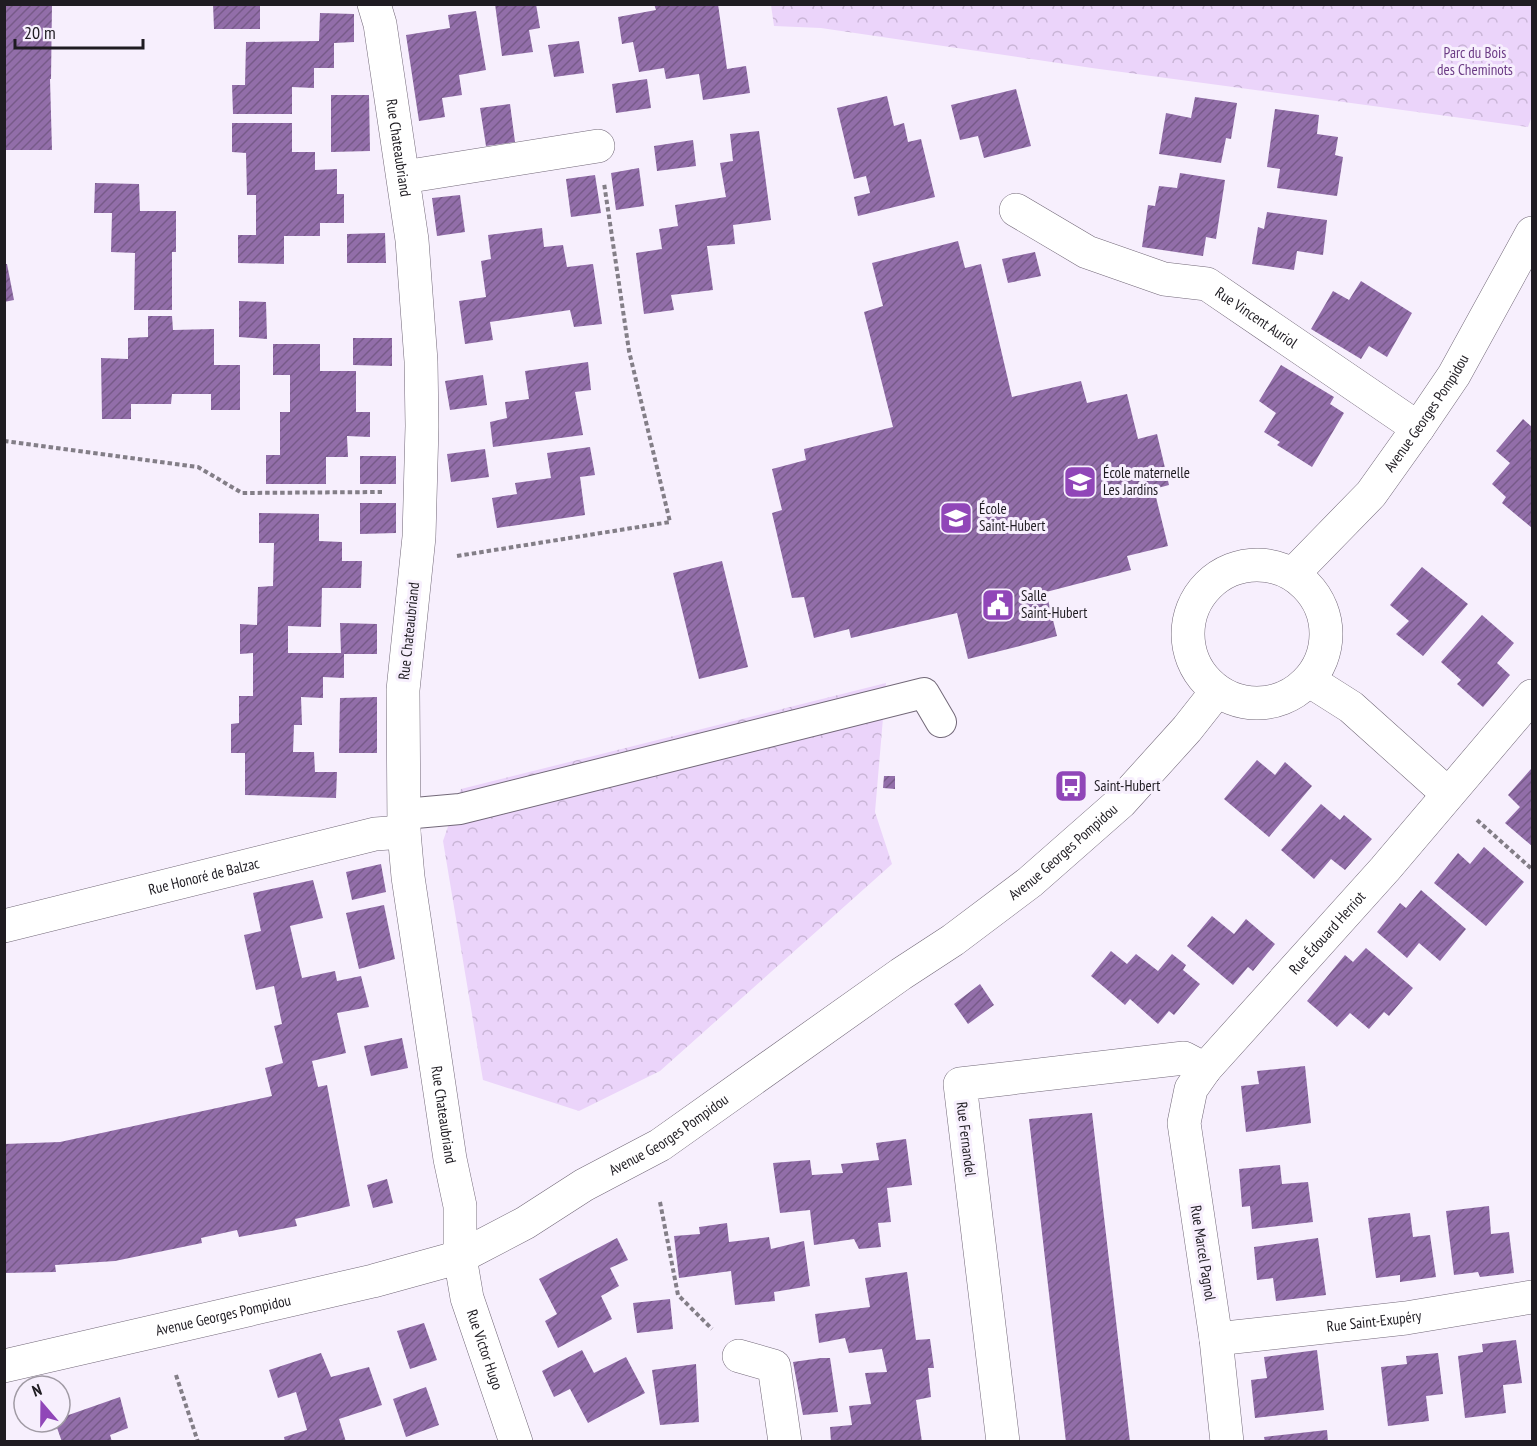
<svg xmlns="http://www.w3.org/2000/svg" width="1537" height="1446" font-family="'PT Sans Narrow',sans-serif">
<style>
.forest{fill:url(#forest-crowns)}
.building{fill:url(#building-hatch)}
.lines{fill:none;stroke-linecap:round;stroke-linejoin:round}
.pedestrian-casing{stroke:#726878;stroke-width:32}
.minor-casing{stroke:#726878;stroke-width:34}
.path{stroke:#837e87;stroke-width:4;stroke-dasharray:4.5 3;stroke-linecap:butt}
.pedestrian{stroke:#fff;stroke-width:30}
.minor{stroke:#fff;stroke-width:33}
.labels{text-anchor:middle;stroke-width:6;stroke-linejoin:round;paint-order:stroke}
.park-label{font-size:15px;fill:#6c3c86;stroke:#f7effd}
.street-label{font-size:15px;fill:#1f1c22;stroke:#f7effd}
.poi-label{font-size:15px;fill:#1f1c22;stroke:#f7effd;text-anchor:start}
</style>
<defs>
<pattern id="forest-crowns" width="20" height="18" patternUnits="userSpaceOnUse" patternTransform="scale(1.5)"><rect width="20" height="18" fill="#ebd4fa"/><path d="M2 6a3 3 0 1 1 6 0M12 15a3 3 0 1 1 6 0" fill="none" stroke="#c9b5d6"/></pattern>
<pattern id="building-hatch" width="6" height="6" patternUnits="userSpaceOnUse" patternTransform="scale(1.5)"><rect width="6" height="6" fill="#926ea9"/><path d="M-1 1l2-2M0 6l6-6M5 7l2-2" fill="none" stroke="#775a89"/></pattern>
</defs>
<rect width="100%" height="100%" fill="#f7effd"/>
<path class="forest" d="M771,5H1532V116L1528,127L1092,68L821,28L774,26Z
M886,683L875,812L892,864L660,1071L579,1111L483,1080L443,841L461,789Z"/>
<path class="building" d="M4,4H52L51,79H50L52,150H4Z
M213,4H260V29H214Z
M495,4H536L540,28L529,30L533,52L502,56Z
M654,4H718L727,69L746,66L750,93L703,100L699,74L666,79L664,68L639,72L633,42L622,44L618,17L656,10Z
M476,11L486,70L459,75L462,95L442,98L445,117L419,121L406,35L450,28L448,15Z
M320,13L354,14V42L334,43V68H314V88L292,87V114H233L232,85H245L246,42L319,41Z
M579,41L584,73L554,77L548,45Z
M647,79L651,108L616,113L612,84Z
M1016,89L1031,146L984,158L978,136L960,140L951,105Z
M331,95H369L370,151L331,152Z
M887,96L894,126L904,123L908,142L921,139L935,197L858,216L854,197L870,193L866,176L854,179L837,108Z
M1195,97L1237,103L1231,139L1226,138L1221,163L1159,154L1166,113L1191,118Z
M510,104L515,142L486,146L480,108Z
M1275,109L1319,115L1317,134L1338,137L1335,155L1343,157L1337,196L1277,188L1280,169L1267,167Z
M232,123H292V152H315V170L337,169V194H344V223H320V236H284V264L238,263V235H256V195H247L246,153L232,152Z
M759,131L771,220L733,225L735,244L707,246L713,290L671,295L674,310L644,314L636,253L662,249L659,229L678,226L675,205L726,197L720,163L733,161L730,134Z
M693,140L696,166L657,171L654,146Z
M639,168L644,206L616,210L611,173Z
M1180,173L1225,180L1216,239L1206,237L1203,256L1142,247L1148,205L1155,206L1159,186L1177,188Z
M595,175L601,213L571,217L566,179Z
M95,183L139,184L140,211H176V252H172V310H134L135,253L111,252L112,213H94Z
M460,195L465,232L437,236L432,198Z
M1267,212L1327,220L1323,255L1297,251L1294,270L1252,264L1258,227L1264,229Z
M542,228L544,247L563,245L567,267L593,264L602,324L574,327L570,310L490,322L493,340L465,344L459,301L486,297L481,261L491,259L488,235Z
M385,233L386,263H347V234Z
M958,241L965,268L981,264L1012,397L1081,381L1087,403L1127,394L1138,439L1157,434L1169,485L1154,489L1168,546L1127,556L1131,570L1046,592L1057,636L1020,646L968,659L957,613L851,638L849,629L814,638L804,597L792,598L772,513L782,510L772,469L806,460L804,449L893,427L864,312L883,306L872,263Z
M1035,252L1041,276L1008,283L1002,259Z
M4,264H7L14,300L4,302Z
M1361,281L1412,313L1387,357L1369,346L1361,359L1311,329L1333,291L1349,300Z
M239,301L266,302L267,339L239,337Z
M148,316H172L173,330L214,329V365H240V410H211V394H172L171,404H131V419H102L101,358L128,359V338L148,337Z
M353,338H392V366L353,365Z
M273,344H320V371H356V412H370V437L347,436L348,457H326V484H266V455H280V412H290V375H273Z
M588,362L591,390L575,392L583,435L493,447L490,422L507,418L505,402L529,399L525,371Z
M1281,365L1334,397L1330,404L1344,413L1312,467L1277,445L1280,442L1264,432L1276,413L1259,401Z
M483,375L487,405L450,410L445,381Z
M1523,419L1532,427V528L1502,503L1506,497L1492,484L1510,463L1496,451Z
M590,447L595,475L580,477L585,515L497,528L492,498L517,494L515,483L551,478L547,453Z
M485,449L489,477L451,482L447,454Z
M360,456H396V484H360Z
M360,503H396V533L360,534Z
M259,513L319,514V541L342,542V561H362L361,588H322L321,627L288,626V653H341L340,623L377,624V654H344V678L323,677V698L301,697L302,725H294L293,752H314L315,772H337L336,798L245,795V753H231V724L239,723V696H253V653L240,654V624L257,625L258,587L273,586L274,543H259Z
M722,561L748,667L699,679L673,573Z
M1422,567L1468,604L1423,656L1396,634L1409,621L1390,605Z
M1482,615L1514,643L1497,663L1510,675L1483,707L1457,684L1461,680L1441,662Z
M377,697V753H339L340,698Z
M1257,760L1275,775L1285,762L1312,786L1269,837L1224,799Z
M1531,769L1532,770V846L1505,823L1520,807L1508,795Z
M884,776H895V789L883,788Z
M1321,804L1340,820L1344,815L1372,839L1345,870L1331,859L1314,879L1281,850Z
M1484,847L1524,882L1486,926L1434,883L1458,853L1470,864Z
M381,864L386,892L352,900L346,872Z
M313,880L323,918L290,926L302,978L335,971L337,981L361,976L369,1007L337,1013L346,1053L312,1061L318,1087L327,1085L350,1206L295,1219L297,1226L239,1237L237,1230L201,1238L202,1243L115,1261L55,1265L56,1272L4,1273V1144L60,1142L272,1096L265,1068L283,1063L274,1026L282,1024L274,986L256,990L244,935L261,931L253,893Z
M1421,890L1466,929L1440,961L1419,943L1407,958L1377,932L1400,903L1406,908Z
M384,905L395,959L359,969L346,913Z
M1212,916L1234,934L1246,919L1275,944L1253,971L1248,967L1233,985L1187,946Z
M1366,948L1413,988L1389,1016L1384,1012L1369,1029L1350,1013L1337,1027L1307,1001L1345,955L1353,962Z
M1111,951L1127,964L1136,954L1158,971L1172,954L1186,965L1183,970L1200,984L1174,1015L1169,1011L1158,1024L1130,999L1125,1005L1091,976Z
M980,984L994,1005L968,1024L954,1004Z
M402,1038L408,1068L371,1076L364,1046Z
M1305,1066L1311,1123L1246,1132L1241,1086L1259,1084L1257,1071Z
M1092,1113L1107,1243L1130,1442H1066L1044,1250L1029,1119Z
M906,1139L912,1185L887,1188L891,1222L878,1223L881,1247L859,1249L854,1239L814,1245L810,1210L780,1213L773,1163L810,1160L812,1175L843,1173L841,1164L879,1160L876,1143Z
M1280,1165L1282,1184L1308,1182L1313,1222L1252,1229L1250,1206L1242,1207L1239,1169Z
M387,1179L393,1203L373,1208L367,1185Z
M1489,1206L1491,1234L1509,1232L1514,1273L1480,1277L1478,1272L1454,1275L1446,1211Z
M1410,1213L1413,1237L1430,1235L1436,1277L1400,1282V1275L1376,1278L1368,1218Z
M727,1223L729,1242L769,1237L771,1249L804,1241L810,1286L774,1292L775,1301L735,1305L731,1271L679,1278L674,1236L700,1234L699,1227Z
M617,1238L628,1260L610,1268L619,1286L601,1296L612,1319L558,1348L545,1321L557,1314L539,1279Z
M1318,1238L1326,1295L1276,1301L1273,1278L1257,1280L1254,1247Z
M907,1272L916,1340L930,1339L934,1368H928L931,1397L916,1400L922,1442H831L830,1427L852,1425L849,1406L871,1404L865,1373L887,1372L882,1349L849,1353L845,1338L819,1343L815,1314L870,1307L865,1278Z
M670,1299L673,1329L637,1333L633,1303Z
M424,1323L437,1360L410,1369L397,1331Z
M1516,1340L1522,1383L1503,1385L1506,1413L1465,1418L1458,1356L1483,1352L1482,1344Z
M582,1350L594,1373L626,1357L645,1393L588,1423L570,1389L554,1397L542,1371Z
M1317,1350L1324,1410L1255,1418L1251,1380L1267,1378L1264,1357Z
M321,1353L331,1377L369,1367L382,1405L339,1419L346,1442H285L284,1437L307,1430L296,1392L278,1398L269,1370Z
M1438,1353L1443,1394L1426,1396L1429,1421L1388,1426L1381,1367L1407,1364L1406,1356Z
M821,1358H830L838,1412L803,1415L793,1362Z
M696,1364L699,1422L660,1425L652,1370Z
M426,1387L439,1425L406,1437L393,1399Z
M120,1397L128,1428L110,1435L112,1442H62L55,1422H60V1418Z
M1327,1430L1328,1442H1265L1264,1437Z"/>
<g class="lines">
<g class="pedestrian-casing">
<path id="pedestrian" d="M404,814L460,809L924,693L941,722"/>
</g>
<g class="minor-casing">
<g id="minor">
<path id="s1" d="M374,4L380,24L412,240L421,361L422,426L419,537L403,690L404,832L408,877L450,1159L460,1206V1257L467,1298L516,1442"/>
<path d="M404,177L598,146"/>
<path id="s2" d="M1016,210L1087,252L1164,279L1207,284L1418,428"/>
<circle cx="1257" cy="634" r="69"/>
<path id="s3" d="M1293,574L1371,494L1418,428L1454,375L1532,233"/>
<path d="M1310,681L1351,707L1448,794"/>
<path id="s4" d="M4,926L375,834L404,832"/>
<path id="s5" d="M1216,1339L1406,1318L1532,1297"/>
<path d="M739,1356L774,1366L785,1442"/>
<path id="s6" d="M4,1366L373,1281L460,1257L525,1223L584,1185L660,1145L901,974L953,940L1030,882L1121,802L1187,729L1217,691"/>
<path d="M1003,1442L960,1084L1184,1058L1205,1069"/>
<path id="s7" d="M1227,1442L1216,1339L1184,1123L1191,1089L1205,1069L1385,869L1532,696"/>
</g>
</g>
<path class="path" d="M4,441L198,467L242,493L382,492
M457,556L670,522L629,351L604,183
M1477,820L1532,869
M660,1202L678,1295L712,1329
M176,1375L198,1442"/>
<use href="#pedestrian" class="pedestrian"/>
<use href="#minor" class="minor"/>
</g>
<defs>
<g id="school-square" transform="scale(1.725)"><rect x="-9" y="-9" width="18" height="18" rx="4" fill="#9046b8" stroke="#f7effd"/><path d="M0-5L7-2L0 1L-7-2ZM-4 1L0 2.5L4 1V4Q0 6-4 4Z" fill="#fff"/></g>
<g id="civic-square" transform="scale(1.725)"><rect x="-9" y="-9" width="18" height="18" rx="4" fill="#9046b8" stroke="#f7effd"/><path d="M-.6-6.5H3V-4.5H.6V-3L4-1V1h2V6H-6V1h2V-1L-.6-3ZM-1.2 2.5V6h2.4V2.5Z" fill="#fff"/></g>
<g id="bus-square" transform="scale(1.725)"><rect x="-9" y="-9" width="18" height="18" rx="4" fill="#9046b8" stroke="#f7effd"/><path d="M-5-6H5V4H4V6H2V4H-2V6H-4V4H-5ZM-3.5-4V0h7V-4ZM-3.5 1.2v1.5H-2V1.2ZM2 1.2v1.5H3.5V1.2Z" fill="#fff"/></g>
</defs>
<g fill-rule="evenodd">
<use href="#school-square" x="1080" y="482"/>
<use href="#school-square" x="956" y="518"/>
<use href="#civic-square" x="998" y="605"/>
<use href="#bus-square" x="1071" y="786"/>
</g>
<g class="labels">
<g class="park-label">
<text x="1475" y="58">Parc du Bois<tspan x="1475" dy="17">des Cheminots</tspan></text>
</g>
<g class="street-label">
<text dy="5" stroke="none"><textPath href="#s1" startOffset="146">Rue Chateaubriand</textPath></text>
<text dy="5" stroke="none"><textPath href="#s2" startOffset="267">Rue Vincent Auriol</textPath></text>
<text dy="5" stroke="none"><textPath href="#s3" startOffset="210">Avenue Georges Pompidou</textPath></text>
<text transform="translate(409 631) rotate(-84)" y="5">Rue Chateaubriand</text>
<text dy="5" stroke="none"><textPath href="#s6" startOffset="1197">Avenue Georges Pompidou</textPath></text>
<text dy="5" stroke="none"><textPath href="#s4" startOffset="206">Rue Honoré de Balzac</textPath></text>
<text dy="5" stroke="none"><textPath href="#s7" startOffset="564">Rue Édouard Herriot</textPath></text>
<text dy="5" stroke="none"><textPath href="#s1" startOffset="1118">Rue Chateaubriand</textPath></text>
<text dy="5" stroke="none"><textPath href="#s6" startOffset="711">Avenue Georges Pompidou</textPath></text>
<text transform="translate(966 1139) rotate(83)" y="5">Rue Fernandel</text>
<text transform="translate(1203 1253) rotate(81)" y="5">Rue Marcel Pagnol</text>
<text dy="5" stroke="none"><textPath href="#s6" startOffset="225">Avenue Georges Pompidou</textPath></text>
<text dy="5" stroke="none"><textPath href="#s5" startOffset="159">Rue Saint-Exupéry</textPath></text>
<text dy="5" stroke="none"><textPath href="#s1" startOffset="1358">Rue Victor Hugo</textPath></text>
</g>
<g class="poi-label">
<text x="1103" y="478">École maternelle<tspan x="1103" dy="17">Les Jardins</tspan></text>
<text x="979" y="514">École<tspan x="979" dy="17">Saint-Hubert</tspan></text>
<text x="1021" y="601">Salle<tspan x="1021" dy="17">Saint-Hubert</tspan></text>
<text x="1094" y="791">Saint-Hubert</text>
</g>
</g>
<rect width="1537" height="1446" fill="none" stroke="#1f1c22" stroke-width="12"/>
<g transform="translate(42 1404) rotate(340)"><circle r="28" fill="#f7effd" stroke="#a19ba5" stroke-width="1.5"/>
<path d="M0-4.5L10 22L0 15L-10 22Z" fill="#9046b8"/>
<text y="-9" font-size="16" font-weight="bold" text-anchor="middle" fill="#1f1c22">N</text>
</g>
<path d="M15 39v9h128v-9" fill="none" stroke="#1f1c22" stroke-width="3"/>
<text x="24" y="39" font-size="18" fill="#1f1c22" stroke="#f7effd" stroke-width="4.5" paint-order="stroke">20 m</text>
</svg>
